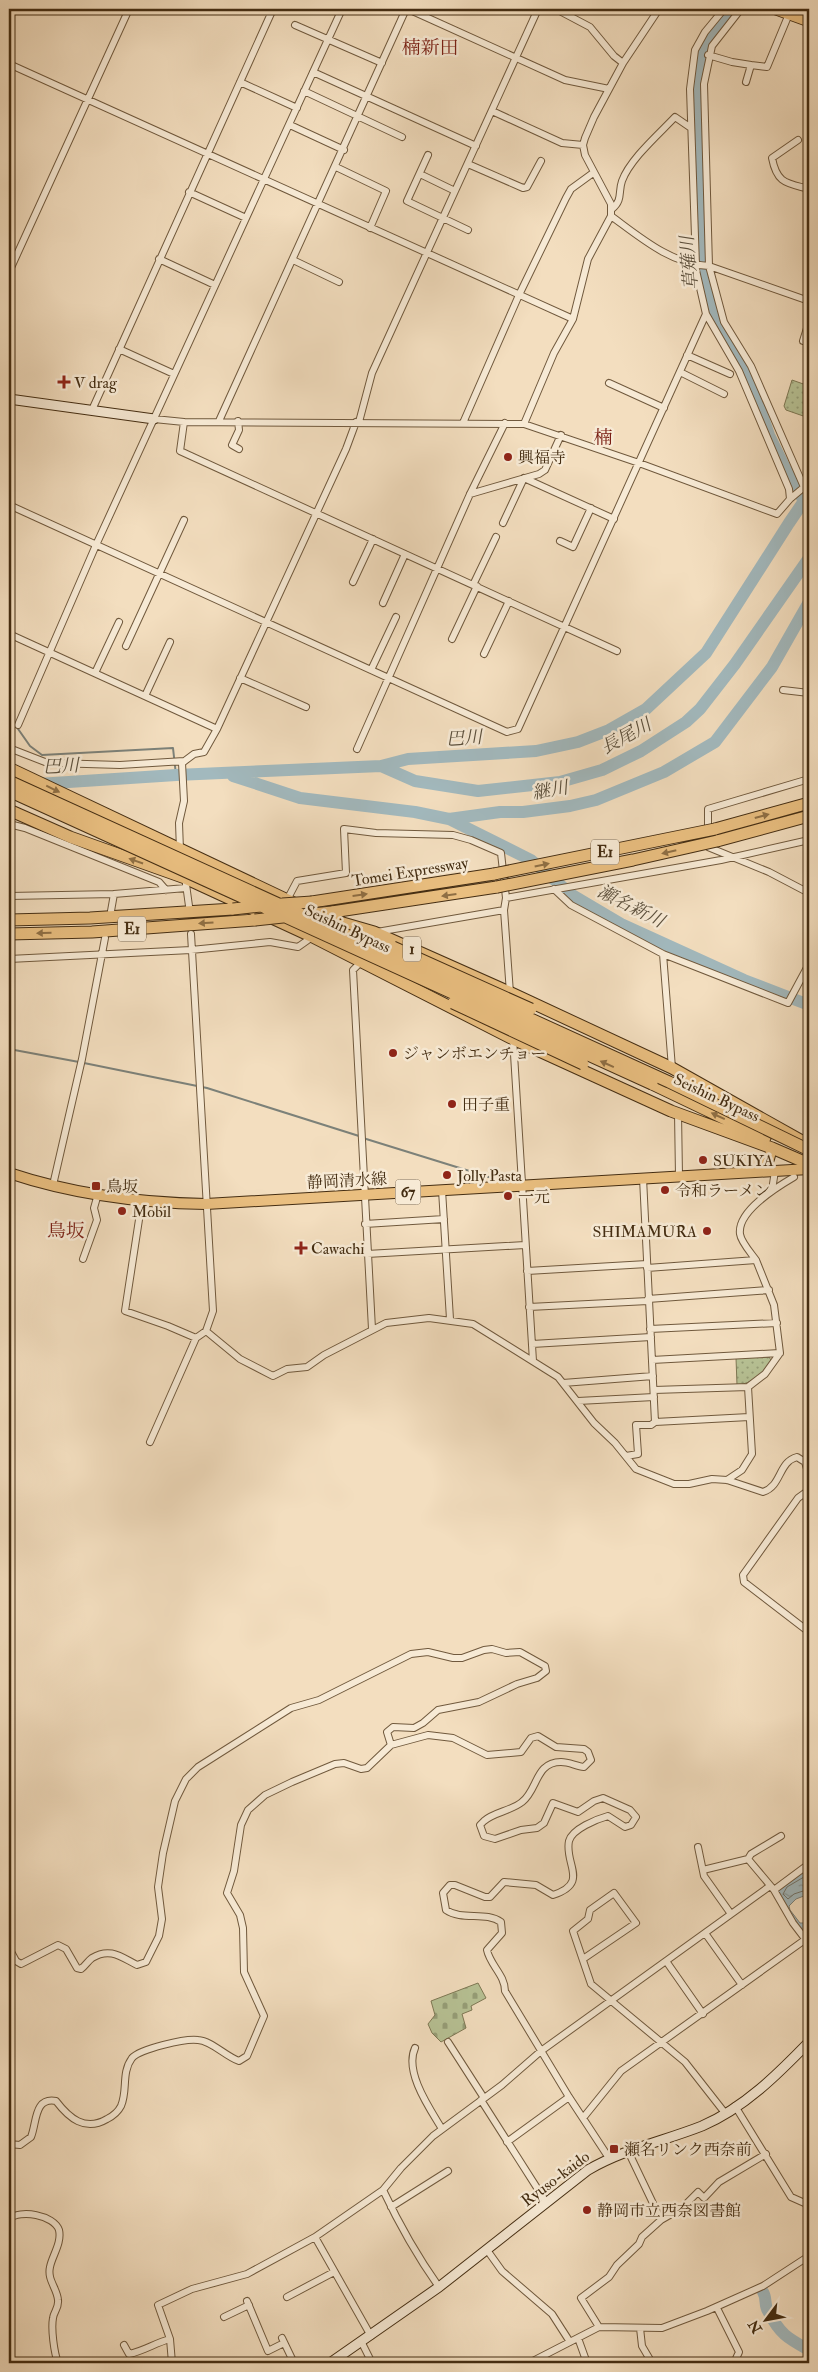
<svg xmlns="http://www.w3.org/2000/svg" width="818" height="2372" font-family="'IM FELL Double Pica','Noto Serif JP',serif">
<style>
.cemetery{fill:url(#cemetery-stones);stroke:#7e7854}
.park{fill:url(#park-dots);stroke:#7e7854}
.water{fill:url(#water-ripples);stroke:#7c8179}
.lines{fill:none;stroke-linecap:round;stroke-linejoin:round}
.shore{stroke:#737368;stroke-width:1}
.stream{stroke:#7c8179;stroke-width:2}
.river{stroke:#a2b9be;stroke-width:12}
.street-casing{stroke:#70593d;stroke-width:8}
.secondary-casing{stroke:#442d12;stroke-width:11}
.primary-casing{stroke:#442d12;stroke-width:12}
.highway-casing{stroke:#442d12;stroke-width:13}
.street{stroke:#f7ead5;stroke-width:6}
.secondary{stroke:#f7ead5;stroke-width:9}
.primary{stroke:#eabf80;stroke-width:10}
.highway{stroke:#eabf80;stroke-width:11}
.highway-bridge-casing{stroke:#442d12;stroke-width:13;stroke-linecap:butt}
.highway-bridge{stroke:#eabf80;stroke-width:11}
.oneway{fill:#8f6f44}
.poi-dot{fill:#8f2418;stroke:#f7ead5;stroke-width:2}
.labels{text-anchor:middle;stroke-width:5;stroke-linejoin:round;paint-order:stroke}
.shield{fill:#f7ead5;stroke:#7a664c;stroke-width:1}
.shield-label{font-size:15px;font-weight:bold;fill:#442d12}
.poi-label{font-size:16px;fill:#442d12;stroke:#f7ead5;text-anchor:start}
.street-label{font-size:16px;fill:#442d12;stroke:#f7ead5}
.water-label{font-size:18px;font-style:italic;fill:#5c503d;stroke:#f7ead5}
.quarter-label{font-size:19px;fill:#7a1f14;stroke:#f7ead5}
</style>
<defs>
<pattern id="cemetery-stones" width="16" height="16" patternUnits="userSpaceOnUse" patternTransform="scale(1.25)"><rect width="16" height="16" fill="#b7c295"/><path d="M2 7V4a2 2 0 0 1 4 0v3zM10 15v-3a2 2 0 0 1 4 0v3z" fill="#969e78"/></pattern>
<pattern id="park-dots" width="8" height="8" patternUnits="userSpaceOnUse" patternTransform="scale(1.25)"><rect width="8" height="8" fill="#b7c295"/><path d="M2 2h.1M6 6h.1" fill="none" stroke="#969e78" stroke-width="1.8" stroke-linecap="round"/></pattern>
<pattern id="water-ripples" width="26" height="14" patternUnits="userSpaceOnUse" patternTransform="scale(1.25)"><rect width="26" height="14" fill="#a2b9be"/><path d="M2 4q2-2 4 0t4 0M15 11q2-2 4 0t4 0" fill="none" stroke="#869799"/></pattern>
</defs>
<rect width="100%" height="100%" fill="#f3debf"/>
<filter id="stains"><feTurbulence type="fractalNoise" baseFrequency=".004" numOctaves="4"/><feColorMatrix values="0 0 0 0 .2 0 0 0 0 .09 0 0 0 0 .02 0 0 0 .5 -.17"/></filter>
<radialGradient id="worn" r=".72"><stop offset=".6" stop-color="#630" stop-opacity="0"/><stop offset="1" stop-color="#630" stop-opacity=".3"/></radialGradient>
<path class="cemetery" d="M478,1983L486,1998L471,2006L472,2010L462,2014L466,2028L441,2042L432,2033L428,2024L435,2015L431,2001Z"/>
<path class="park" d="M792,380L809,386V418L786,410L784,406Z
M769,1357L771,1360C764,1373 752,1384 737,1385L736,1358Z"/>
<path class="water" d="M809,1868V1894L796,1899L789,1906L790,1910L800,1923H809V1943L776,1891Z"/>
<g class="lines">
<path class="shore" d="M809,1874L787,1887L783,1894L788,1899L794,1894L809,1889"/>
<path class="stream" d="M9,716L30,746L42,755L173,748L176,775
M9,1049L79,1062
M84,1063L207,1088L359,1136
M363,1138L492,1178"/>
<path class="river" d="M732,9C713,38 703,39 698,76L702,247L704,275L711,305L747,371L769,435L785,468L804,501
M381,766L415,781L478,791L560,782L602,770L641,751L686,722L700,709L735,664L809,558
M233,776L300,798L415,812L449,819L500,812H523L570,806L596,800L664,772L715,742L772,667L809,602
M38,784L176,775L381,766L408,759L536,751L578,742L609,730L646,709L706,653L789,523L804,501L809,497
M449,819L531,860L572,895L621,924L744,980L809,1005
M763,2292C767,2298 764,2305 768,2311C780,2334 787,2338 809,2350"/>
<g class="street-casing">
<path id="street" d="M262,9L271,13
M408,9L565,80L609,89
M556,9L590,27L614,56L623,63
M741,9L712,46L704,84L709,266L724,322L751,366L804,487
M295,25L382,63
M708,55L732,62L751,65
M9,64L573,319
M313,72L476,146
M240,82L297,108
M746,82L751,65L767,67L789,14
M304,91L402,137
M492,111L562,143L583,145
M290,125L344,150
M798,140L772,158C777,184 787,183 809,189
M428,155L407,201L468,230
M468,164L523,188L527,187L541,161
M336,167L386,191L370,228
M420,174L455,191
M189,192L246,218
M612,209C623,200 618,192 622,181C630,159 659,134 675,117L691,128
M611,216C641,238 671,264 709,266L809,301
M159,259L215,285
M293,260L339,282
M696,266L690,89L695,50L705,32L724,9
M9,272L129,9
M706,314L739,371L789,489L790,499
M809,322L803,341L809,343
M119,349L174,374
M687,355L730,374
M680,372L724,394
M609,383L664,408
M92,410L273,9
M154,419L184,422L524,424L639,463L777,514L790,499L809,483
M219,421L406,9
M238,421L239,430L232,445L239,449
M184,422L180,451L617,651
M359,422L372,373L538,9
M463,423L519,295L566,198L571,189L593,173
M524,424L554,353L573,319L588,259L611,216V204L585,155L583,145L585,138L594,117L623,63L659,9
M470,494L539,474L545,470L561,435
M9,505L507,732L518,729L706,314L695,266
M503,523L524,478L614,519
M560,541L573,547L591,508
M353,582L373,539
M473,585L496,537
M383,603L405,554
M9,634L217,729
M452,639L477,586
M126,646L184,520
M484,654L509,601
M371,670L396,617
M95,673L119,622
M240,678L306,707
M783,690L809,693
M145,696L170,642
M18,725L96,545L342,9
M9,748L45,762L53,763L120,765L184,761
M357,749L470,494L505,423
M9,824L25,828L159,882L166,890
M708,832V809L809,779
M708,842V847L769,872L809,893
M180,850L179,823L184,801L182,763L194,754L204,752L217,729L346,449L356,422
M185,877L189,906
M554,889L571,905L663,954
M9,896L114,894L186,888
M287,900L297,881L346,873L344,829L376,833L453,835L471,840L501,853L506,898
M111,911L114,894
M377,932L504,910
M9,959L191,950L270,942L298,947L315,935
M360,963L353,970L372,1329
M510,993L504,910L506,898L721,860L809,840
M513,1038L533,1361
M672,1068L663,954L788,1003L809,964
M678,1113L679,1176
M643,1178L655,1422L749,1417
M53,1185L82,1059L105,938
M442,1190L450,1319
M772,1190L775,1171
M142,1200L125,1311L168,1326L196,1338
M365,1224L444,1219
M367,1254L525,1245
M83,1259L97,1220L94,1208L98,1194
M756,1260C751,1253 741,1242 740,1234C737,1211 777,1187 794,1177
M647,1268L756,1260L774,1305L780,1353L765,1374L748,1387L752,1454L742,1470L727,1480
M527,1271L647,1264
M648,1299L769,1290
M529,1307L648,1301
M650,1329L777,1323
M206,1331L240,1359L273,1376L287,1369L307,1367L324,1355L386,1323L429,1318L473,1324L558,1377L594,1423L615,1443L636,1469L674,1484H689L712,1479L727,1480L763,1492C782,1486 778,1462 797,1457L805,1462L809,1476
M532,1344L651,1337
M652,1360L780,1353
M563,1383L653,1376
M654,1390L748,1387
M578,1401L654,1397
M150,1442L196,1338L206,1331L213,1311L191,934
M626,1456L638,1454L636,1425H651L655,1422
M809,1490L798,1498L743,1575L744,1582L809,1632
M698,1847L704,1876L731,1914
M748,1859L774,1890L793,1923L809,1944
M703,1870L748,1859L751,1854L781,1836
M774,1890L809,1864
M705,1933L742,1985
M9,1948L16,1961L21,1964L58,1945L66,1949L77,1968L81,1969C85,1966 88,1961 92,1958C110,1947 121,1957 137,1965L146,1962L159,1936L162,1919L158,1887L163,1853L175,1801L186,1779L198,1767L291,1708L319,1700L411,1654L428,1652L453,1658H462L484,1650L492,1649L506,1653L520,1652L545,1666L546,1671L537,1678L517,1684L479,1702L438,1710L423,1723L414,1728L393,1727L387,1732L391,1745
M583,1959L636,1923L614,1893L590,1910L588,1919L573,1931L591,1984L685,2062L725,2113
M666,1961L703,2014
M448,2042L484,2098
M415,2048C404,2072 430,2109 442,2129
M481,2100L546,2202
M735,2106L791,2197L809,2205
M583,2118L621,2071L806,1939
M507,2142L569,2097
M9,2144L20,2145L31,2137C37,2122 34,2097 56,2101C69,2118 85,2132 107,2119C113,2116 118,2112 121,2106C128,2090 121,2073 132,2058C140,2049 186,2038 198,2040C212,2041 225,2056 239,2061L247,2056L264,2016L244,1972L243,1928L240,1915L227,1893L234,1871L241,1825L248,1810L265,1795L292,1782L335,1764L344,1763L361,1769L367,1768L391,1745L428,1735L453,1738L487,1755L521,1752L531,1738L538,1736L556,1747L584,1749L588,1752L591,1760L584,1767C576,1766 569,1762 561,1762C535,1762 538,1790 522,1802C511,1811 494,1812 484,1821L480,1825L484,1836L495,1839L521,1830L537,1828L544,1823L553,1803L578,1812L594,1801L603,1798L630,1810L636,1817L631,1825L625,1827L608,1816C597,1819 572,1829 569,1841C564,1864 590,1883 553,1895L536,1885L504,1882L490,1897H485L455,1885H450L443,1893L446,1910C462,1921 486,1911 501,1922L502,1933L487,1950C490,1965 505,1975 505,1991L569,2097L609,2158
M628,2151L661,2220
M383,2190C399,2224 417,2256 439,2287
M391,2207L448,2171
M9,2219C20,2209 54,2215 59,2230C62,2243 52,2256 50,2267C47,2280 57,2288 58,2300C59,2308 54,2311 53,2318C51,2329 54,2352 58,2363
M487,2250L502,2271L552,2314L570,2342
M287,2297L334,2272
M247,2301L268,2351L284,2343
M717,2308L739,2352L734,2363
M224,2317L249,2305
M599,2327L581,2298L609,2277L617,2265L639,2244L642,2237L661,2220L682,2208L698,2192L704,2198L719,2182L766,2154
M640,2328L642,2346L652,2363
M371,2336L315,2237L383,2190L401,2168L433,2136L502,2085L541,2051L770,1886
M282,2338L294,2363
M578,2338L587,2363
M362,2343L372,2363
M124,2345L129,2354C144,2351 155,2343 170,2339
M172,2363L170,2339L158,2305L192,2289L247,2274L315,2237
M529,2363L599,2327L662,2328L707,2311L763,2286L809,2256"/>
</g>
<g class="secondary-casing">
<path id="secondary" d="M9,399L154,419
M330,2363L439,2287L588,2170C624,2149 664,2141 702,2126C744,2108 778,2074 809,2042"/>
</g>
<g class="primary-casing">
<path id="primary" d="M757,1171L769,1159L772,1148
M9,1173C72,1194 140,1203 206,1204L809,1169"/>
</g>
<g class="highway-casing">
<path id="highway" d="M776,9L809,21
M803,9L809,11
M9,768L296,904
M9,810L70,837L185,878L313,937L513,1039L671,1111L772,1148L809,1164
M715,829L809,803
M717,841L809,816
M312,902L494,874
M313,912L329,919L374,932L509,992L672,1068L809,1145
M332,912L497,887
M9,920L90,918L233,909
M9,934L92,932L255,920
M652,1084L765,1138"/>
</g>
<use href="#street" class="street"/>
<use href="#secondary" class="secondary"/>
<use href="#primary" class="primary"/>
<use href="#highway" class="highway"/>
<g class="highway-bridge-casing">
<path id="highway-bridge" d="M9,781L669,1082L809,1150
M9,791L652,1084
M494,874L715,829
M497,887L633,860L717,841
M282,904L312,902
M233,909L261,906
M304,915L332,912
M255,920L283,917
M393,947L531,1009
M453,1003L583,1064"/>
</g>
<use href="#highway-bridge" class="highway-bridge"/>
</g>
<defs><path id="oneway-solid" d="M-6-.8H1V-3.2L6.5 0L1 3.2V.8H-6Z" transform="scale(1.25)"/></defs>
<g class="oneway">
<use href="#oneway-solid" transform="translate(53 789) rotate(26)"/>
<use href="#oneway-solid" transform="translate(762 816) rotate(-15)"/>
<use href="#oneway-solid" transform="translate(669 852) rotate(167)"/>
<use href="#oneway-solid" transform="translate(136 861) rotate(-161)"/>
<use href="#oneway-solid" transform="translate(542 865) rotate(-12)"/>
<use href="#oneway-solid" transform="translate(360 895) rotate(-8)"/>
<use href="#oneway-solid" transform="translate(449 895) rotate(172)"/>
<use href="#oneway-solid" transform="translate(206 923) rotate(176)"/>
<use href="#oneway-solid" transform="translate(44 933) rotate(179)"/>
<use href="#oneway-solid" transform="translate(607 1064) rotate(-156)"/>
<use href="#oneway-solid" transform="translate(718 1116) rotate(-155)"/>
</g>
<g class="poi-dot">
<path d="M61.5 374.5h5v5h5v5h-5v5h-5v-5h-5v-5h5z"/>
<circle cx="508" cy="457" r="5"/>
<circle cx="393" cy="1053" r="5"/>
<circle cx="452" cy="1104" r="5"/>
<circle cx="703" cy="1160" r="5"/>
<circle cx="447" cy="1175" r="5"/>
<rect x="91" y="1181" width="10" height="10" rx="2.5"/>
<circle cx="665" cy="1190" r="5"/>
<circle cx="508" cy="1196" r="5"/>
<circle cx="122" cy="1211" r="5"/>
<circle cx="707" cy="1231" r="5"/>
<path d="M298.5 1240.5h5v5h5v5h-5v5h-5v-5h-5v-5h5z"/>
<rect x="609" y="2144" width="10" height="10" rx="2.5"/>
<circle cx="587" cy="2210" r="5"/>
</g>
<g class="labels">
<g class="shield">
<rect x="591" y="839.5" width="28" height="25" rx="4"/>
<rect x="118" y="916.5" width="28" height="25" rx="4"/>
<rect x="403" y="936.5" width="18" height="25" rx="4"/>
<rect x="395.5" y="1179.5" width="25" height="25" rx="4"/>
</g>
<g class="shield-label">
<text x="605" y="857">E1</text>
<text x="132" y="934">E1</text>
<text x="412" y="954">1</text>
<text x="408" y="1197">67</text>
</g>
<g class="poi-label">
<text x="74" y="388">V drag</text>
<text x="518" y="463">興福寺</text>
<text x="403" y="1059">ジャンボエンチョー</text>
<text x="462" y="1110">田子重</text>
<text x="713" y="1166">SUKIYA</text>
<text x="457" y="1181">Jolly Pasta</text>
<text x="106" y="1192">鳥坂</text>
<text x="675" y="1196">令和ラーメン</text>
<text x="518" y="1202">一元</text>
<text x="132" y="1217">Mobil</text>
<text x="697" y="1237" text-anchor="end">SHIMAMURA</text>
<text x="311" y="1254">Cawachi</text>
<text x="624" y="2155">瀬名リンク西奈前</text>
<text x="597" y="2216">静岡市立西奈図書館</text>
</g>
<g class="street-label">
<text transform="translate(410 871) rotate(-9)" y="6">Tomei Expressway</text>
<text transform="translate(348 928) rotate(25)" y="6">Seishin Bypass</text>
<text transform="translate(717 1097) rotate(25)" y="6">Seishin Bypass</text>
<text transform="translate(347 1180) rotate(-3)" y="6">静岡清水線</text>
<text transform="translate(555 2178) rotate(-37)" y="6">Ryuso-kaido</text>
</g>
<g class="water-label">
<text transform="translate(689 263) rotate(-95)" y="6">草薙川</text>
<text transform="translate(626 736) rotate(-29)" y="6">長尾川</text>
<text transform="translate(464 738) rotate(-4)" y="6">巴川</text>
<text transform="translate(61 766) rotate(-3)" y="6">巴川</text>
<text transform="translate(550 790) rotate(-10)" y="6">継川</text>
<text transform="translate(631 906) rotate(27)" y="6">瀬名新川</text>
</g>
<g class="quarter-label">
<text x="430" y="54">楠新田</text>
<text x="603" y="444">楠</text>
<text x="66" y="1237">鳥坂</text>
</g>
</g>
<rect width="818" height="2372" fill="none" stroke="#f3debf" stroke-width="30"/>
<rect x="10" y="10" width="798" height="2352" fill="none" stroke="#442d12" stroke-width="2.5"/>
<rect x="15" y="15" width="788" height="2342" fill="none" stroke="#442d12"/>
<g transform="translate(766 2320) rotate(238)" stroke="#f7ead5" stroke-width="4" paint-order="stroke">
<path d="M0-4L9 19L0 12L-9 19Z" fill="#442d12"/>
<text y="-8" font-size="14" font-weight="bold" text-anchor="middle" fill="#442d12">N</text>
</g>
<rect width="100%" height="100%" filter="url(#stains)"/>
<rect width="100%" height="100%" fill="url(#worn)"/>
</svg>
